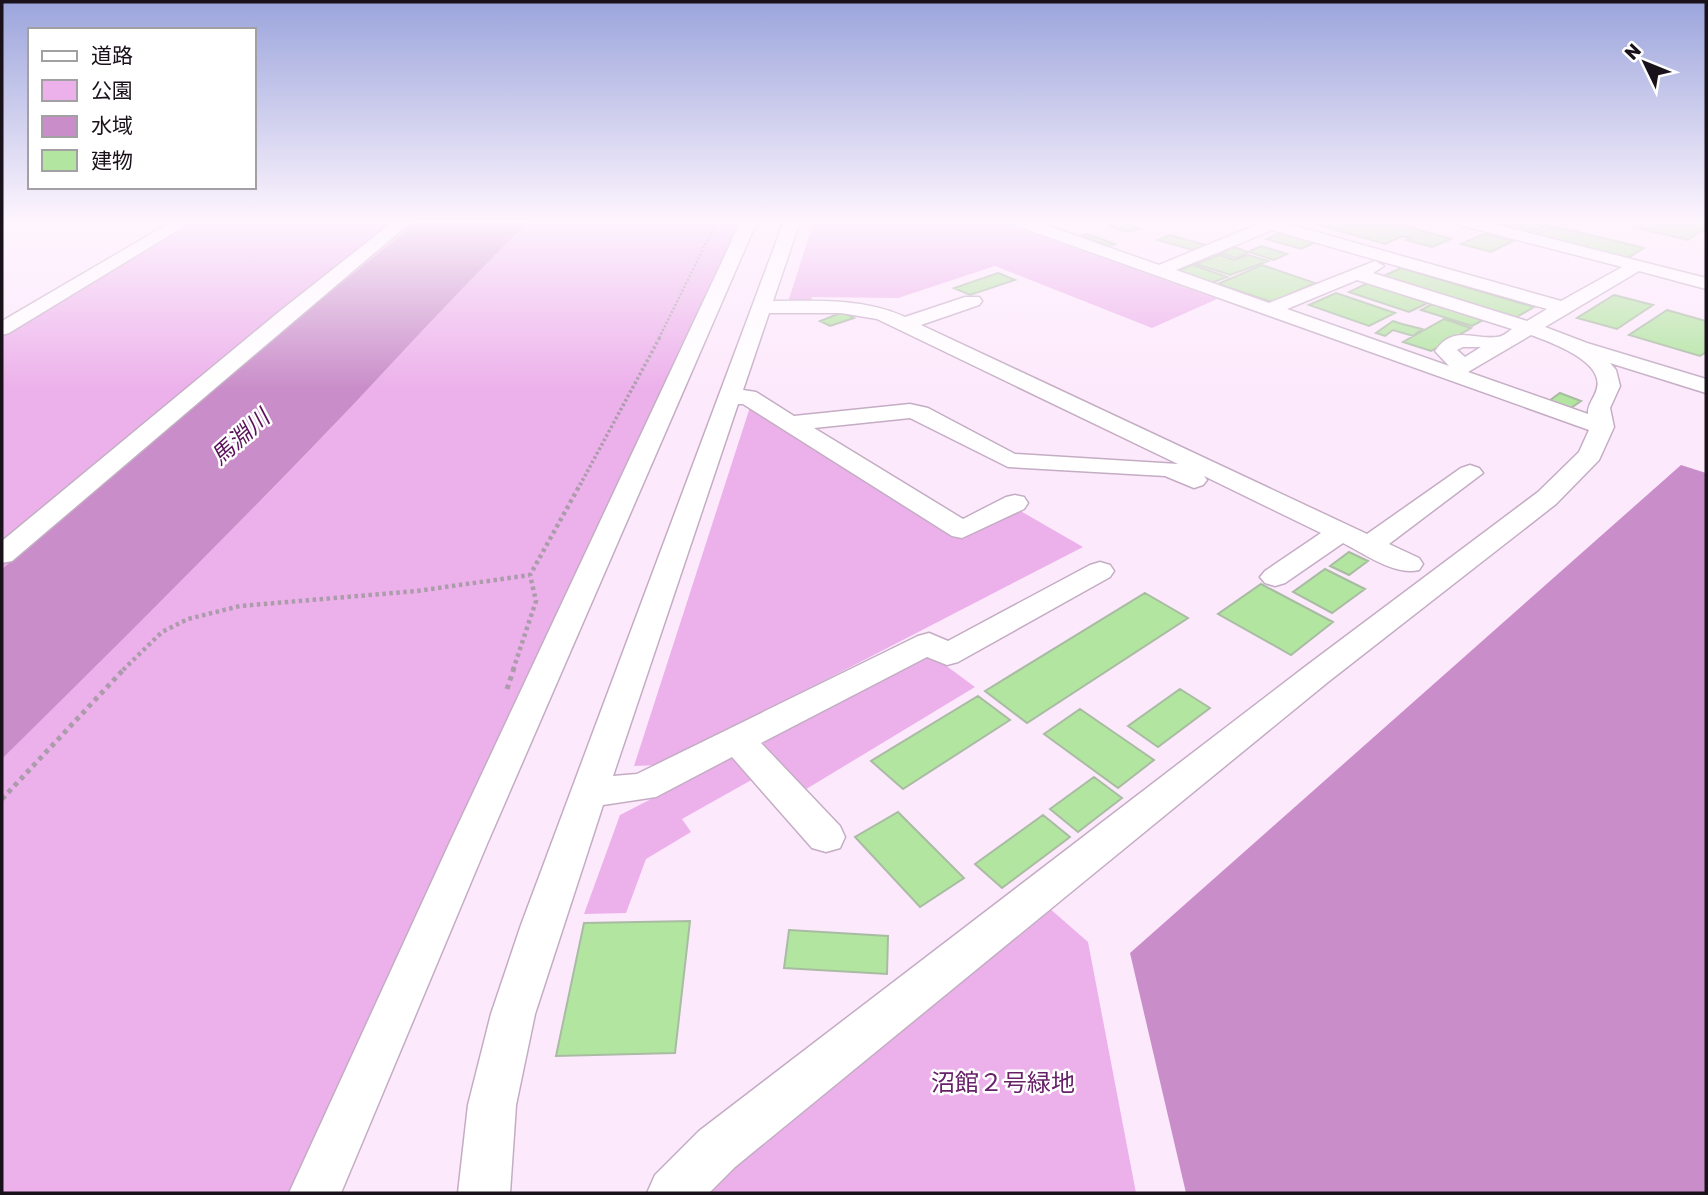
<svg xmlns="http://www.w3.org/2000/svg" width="1708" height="1195" font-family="Rubik,'Noto Sans JP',sans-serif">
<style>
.green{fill:#ecb1eb}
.water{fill:#c98ec9}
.building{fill:#b2e5a0;stroke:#a9bca3;stroke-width:2}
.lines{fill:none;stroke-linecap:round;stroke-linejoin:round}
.minor-casing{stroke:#c4adc4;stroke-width:3}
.path-far3{stroke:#ac9cab;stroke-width:2.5;stroke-dasharray:2 2;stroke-linecap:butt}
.path-far2{stroke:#ac9cab;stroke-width:3.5;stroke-dasharray:2.5 2.5;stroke-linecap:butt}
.path-far1{stroke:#ac9cab;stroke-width:4.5;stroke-dasharray:3.5 3.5;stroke-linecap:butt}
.path{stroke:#ac9cab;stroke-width:5;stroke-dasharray:4.5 4.5;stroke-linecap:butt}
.minor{fill:#fff;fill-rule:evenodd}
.labels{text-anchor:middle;stroke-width:5;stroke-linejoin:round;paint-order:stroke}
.water-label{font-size:23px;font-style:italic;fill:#59125b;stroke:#fff}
.near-park-label{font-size:24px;fill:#662168;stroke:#fff}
</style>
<rect width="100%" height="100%" fill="#fde9fc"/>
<path class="green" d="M192,221H418L227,376L2,569V334Z
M529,221H743L299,1193H2V759C120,643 238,525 353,405C411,343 468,281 529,221Z
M814,221H1001L1217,299L1152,328L995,266L898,298L812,297L810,303L788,302Z
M751,404L960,537L1017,509L1083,547L661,765L634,766Z
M933,656L975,687L803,791L762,746L768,738L923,657Z
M737,755L755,778L682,819L691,832L646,859L626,913L584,914L620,815Z
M1048,907L1088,942L1136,1193H702L729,1164Z"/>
<path class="water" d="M418,221H529C468,281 411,343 353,405C238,525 120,643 2,759V569L227,376Z
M1681,465L1706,473V1193H1186L1130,953Z"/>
<path class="building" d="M1306,221H1386L1451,239L1432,247L1406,240L1411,238L1403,236L1385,244Z
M1483,221H1556L1531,233Z
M1643,221H1687L1706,225V228L1688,240L1633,227Z
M1120,222L1139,229L1128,232L1109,226Z
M1553,226L1644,248L1626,259L1534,235Z
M1285,231L1320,240L1301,249L1267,239Z
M1087,234L1115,244L1109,246L1080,236Z
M1484,234L1513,241L1491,252L1461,244Z
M1170,235L1212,247L1200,252L1158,240Z
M1261,246L1287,254L1274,260L1249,252L1236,258L1220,253L1234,247L1248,252Z
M1219,255L1234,260L1248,255L1268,261L1230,275L1196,264Z
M1193,265L1227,277L1211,283L1177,271Z
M1262,265L1315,283L1272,302L1218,284Z
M1401,268L1534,307L1515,318L1381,277Z
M998,273L1015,280L970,295L954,288Z
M1368,283L1428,303L1409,312L1349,292Z
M1336,293L1395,313L1369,326L1309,305Z
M1614,295L1653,305L1617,329L1577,318Z
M1434,303L1485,319L1472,326L1421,310Z
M1667,310L1706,321V352L1700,356L1629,335Z
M843,312L854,318L830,326L820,321Z
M1444,319L1471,328L1431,351L1403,342Z
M1393,321L1402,324L1422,329L1413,336L1393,330L1385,336L1376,333Z
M1560,393L1581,401L1571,408L1549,401Z
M1349,552L1368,561L1349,575L1330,566Z
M1325,569L1365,589L1332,613L1293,592Z
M1261,584L1333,622L1291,655L1218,614Z
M1145,593L1188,618L1027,723L985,691Z
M1180,689L1210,708L1158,747L1128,726Z
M978,696L1010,720L903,789L871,761Z
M1080,709L1154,760L1118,788L1044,734Z
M1094,777L1122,798L1078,832L1050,809Z
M898,812L964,878L920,907L855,837Z
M1043,815L1070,837L1002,888L975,864Z
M690,921L675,1053L556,1056L584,923Z
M789,930L888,936L887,974L784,968Z"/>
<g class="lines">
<g class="minor-casing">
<path id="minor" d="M173,221H193L9,333L2,335V321Z
M394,221H412L12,561L2,563V541L280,311Z
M741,221H757L487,844L341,1193H289L449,844Z
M784,221H800L773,301C817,301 863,298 905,317L965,297H979L982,301L979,305L921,325L1367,534L1461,468L1470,465L1479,468L1483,473L1389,544L1419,558L1423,564L1419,570C1395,576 1365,554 1343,543L1285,583L1275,586L1265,583L1260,577L1265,571L1321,533L1204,476L1207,480L1203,485L1194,488L1165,476L1008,467L910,418L814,428L963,519L1006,497L1015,495L1024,497L1028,503L1024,509L962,538L952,536L743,404H738L613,776L637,774L918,636L929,633L948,641L1090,565L1100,562L1110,565L1114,571L1110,577L958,662L947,665L927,657L761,743L840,826L845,837L840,848L826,852L812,848L732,757L656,797L603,805L535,1014L516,1105L510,1193H458L468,1105L491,1014L521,925ZM769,313H841L877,319L1178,464L1015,454L928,408L910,404L794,416L756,392L743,390Z
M1010,221H1034L1159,265L1256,225L1252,221H1278L1561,301L1622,267L1456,224L1454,221H1482L1706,278V289L1639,271L1545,327L1587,343L1706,379V393L1610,363L1616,370L1620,386L1610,408L1614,427L1599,460L1556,504L1328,682L735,1167L709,1193H647L655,1175L699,1131L1306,666L1538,492L1579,452L1589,430L1012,224ZM1272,230L1547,309L1527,321L1373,273L1384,266L1375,261L1269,303L1176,270ZM1357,280L1512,329C1508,332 1502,337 1497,337C1473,340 1454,324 1435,351L1449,366L1287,309ZM1531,335C1550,342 1604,361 1597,388C1595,398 1587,404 1588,414L1468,372ZM1463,347H1481L1465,357L1457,350Z"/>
</g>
<path class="path-far3" d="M659,338L717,221"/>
<path class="path-far2" d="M580,485L660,337"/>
<path class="path-far1" d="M123,670L162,632L188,619L240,606L417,591L530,575
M513,670L536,601L530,575L581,483"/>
<path class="path" d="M507,689L514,668
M2,799L125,668"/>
<use href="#minor" class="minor"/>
</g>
<linearGradient id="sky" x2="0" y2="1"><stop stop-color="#9ba5dc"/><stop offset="0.57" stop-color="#fef5fe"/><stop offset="1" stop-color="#fef5fe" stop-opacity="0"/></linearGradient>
<rect width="1708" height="388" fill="url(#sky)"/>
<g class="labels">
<g class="water-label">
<text transform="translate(240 437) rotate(-42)" y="8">馬淵川</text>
</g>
<g class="near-park-label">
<text x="1003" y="1091">沼館２号緑地</text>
</g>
</g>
<rect width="1708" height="1195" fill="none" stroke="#1a121a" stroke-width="7"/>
<rect x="28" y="28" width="228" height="161" fill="#ffffff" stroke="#a3a0a3" stroke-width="2"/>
<rect x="42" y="51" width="35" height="10" fill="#ffffff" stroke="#a3a0a3" stroke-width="2"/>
<text x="91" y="63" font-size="21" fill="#1a121a">道路</text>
<rect x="42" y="80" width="35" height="21" fill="#ecb1eb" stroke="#a3a0a3" stroke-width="2"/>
<text x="91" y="98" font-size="21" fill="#1a121a">公園</text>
<rect x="42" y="116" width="35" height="21" fill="#c98ec9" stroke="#a3a0a3" stroke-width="2"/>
<text x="91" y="133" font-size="21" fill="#1a121a">水域</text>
<rect x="42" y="150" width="35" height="21" fill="#b2e5a0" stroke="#a3a0a3" stroke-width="2"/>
<text x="91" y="168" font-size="21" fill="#1a121a">建物</text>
<g transform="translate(1645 63) rotate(313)" stroke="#ffffff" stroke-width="5" paint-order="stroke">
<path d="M0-5L12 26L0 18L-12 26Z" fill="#1a121a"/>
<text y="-10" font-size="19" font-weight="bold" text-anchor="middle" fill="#1a121a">N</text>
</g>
</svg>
